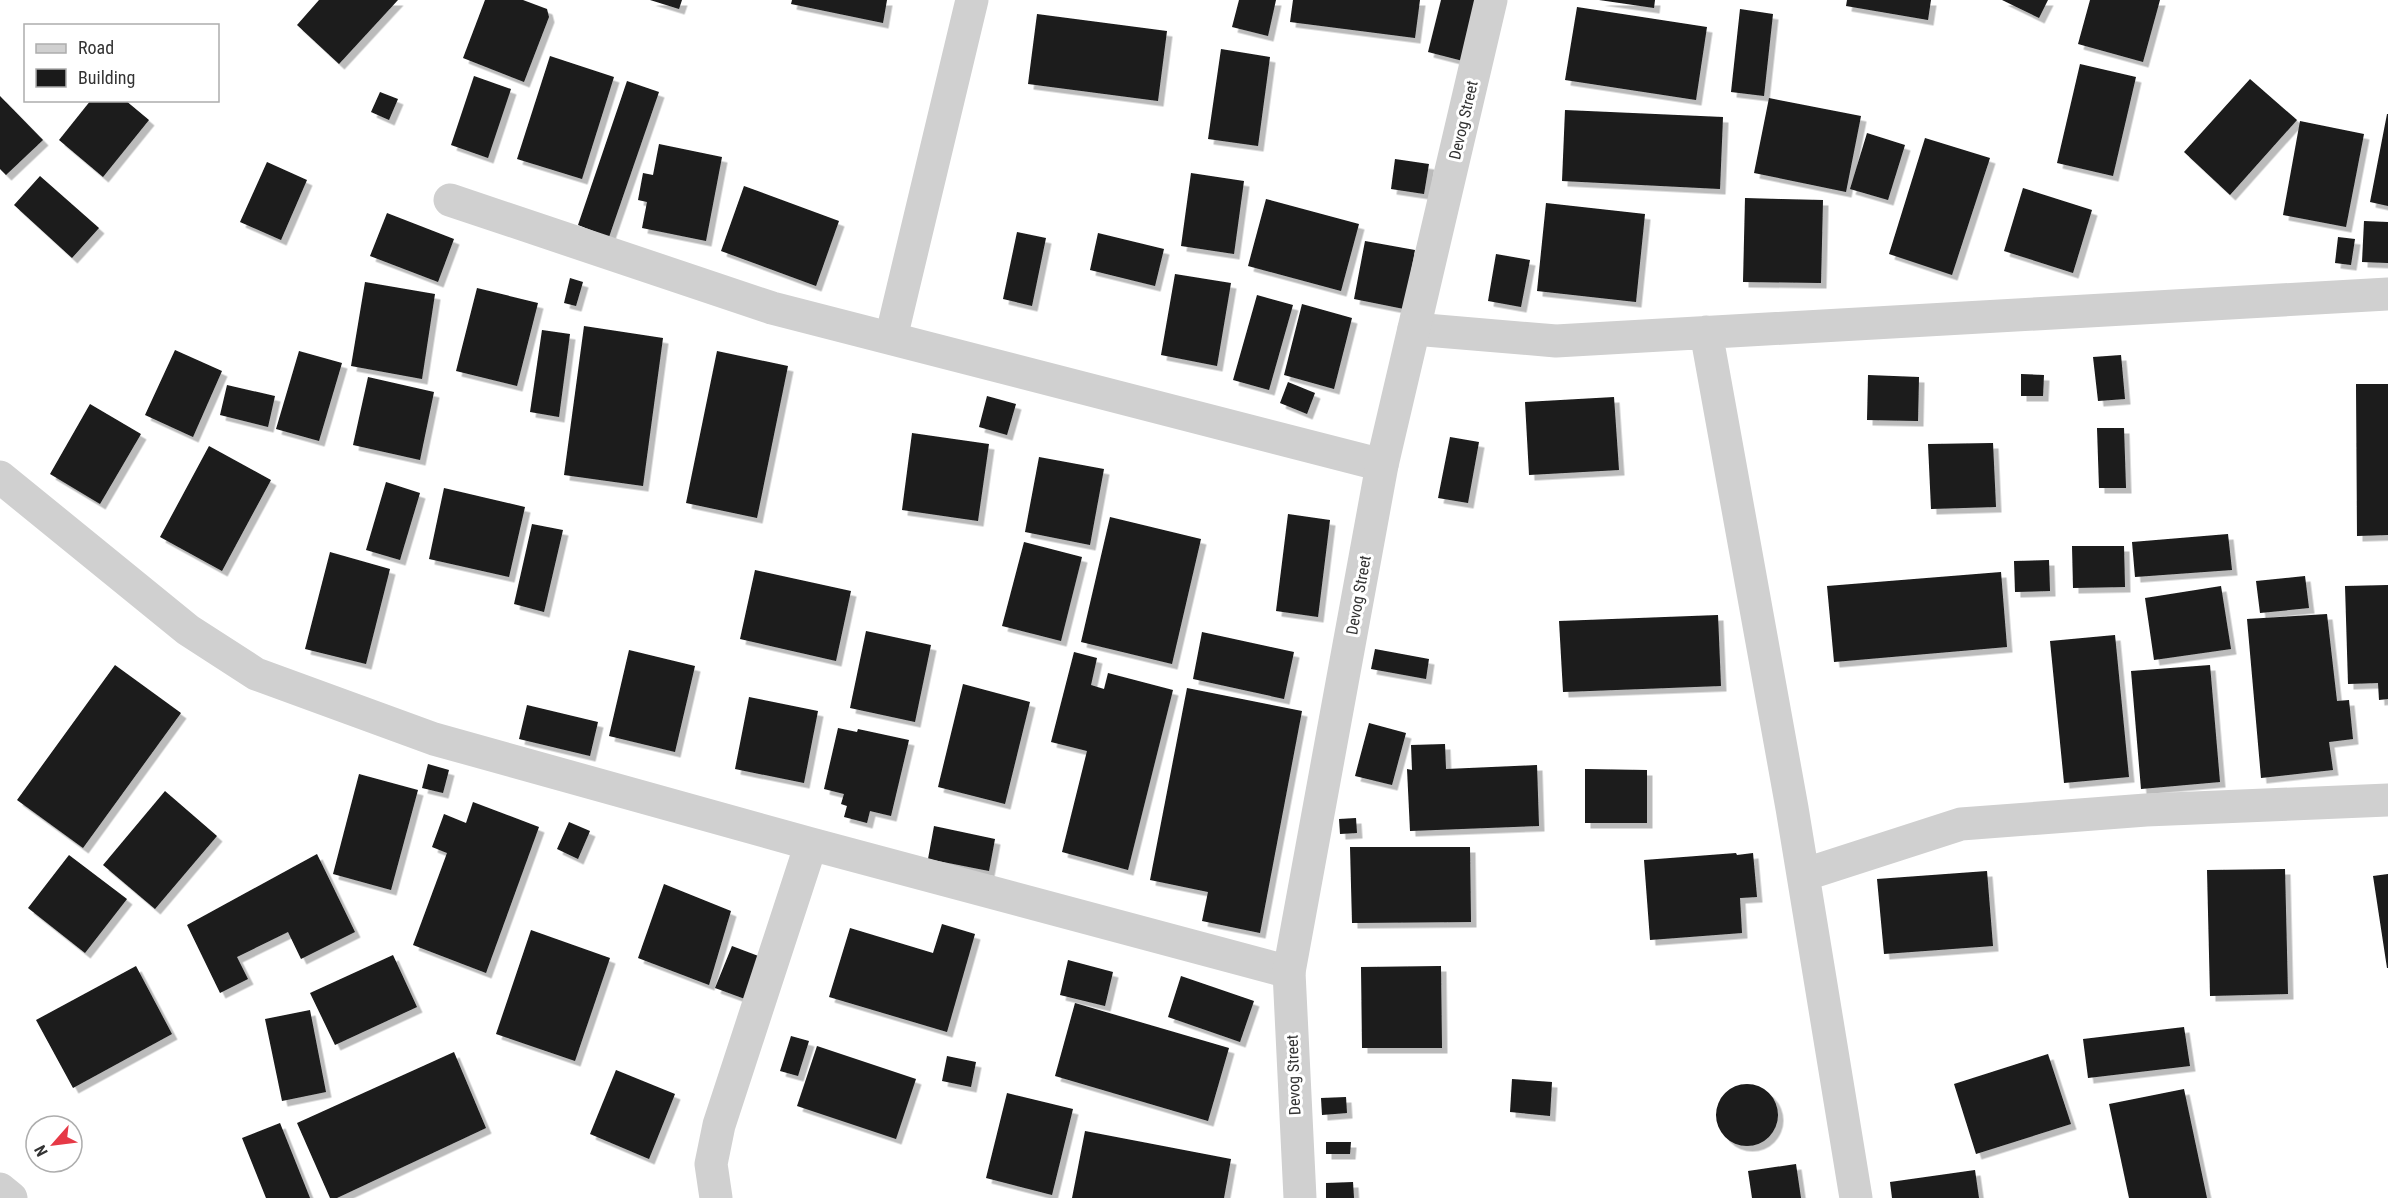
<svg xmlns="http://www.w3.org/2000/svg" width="2388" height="1198" font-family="'Roboto Condensed',sans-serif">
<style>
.building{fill:#1a1a1a;filter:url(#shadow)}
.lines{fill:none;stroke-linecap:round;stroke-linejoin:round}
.minor{stroke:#d0d0d0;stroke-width:33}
.tertiary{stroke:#d0d0d0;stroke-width:33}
.labels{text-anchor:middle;stroke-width:6;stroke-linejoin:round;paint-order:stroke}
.street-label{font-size:16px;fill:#333;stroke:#fff}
</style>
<defs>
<filter id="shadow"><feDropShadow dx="5.5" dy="5.5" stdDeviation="0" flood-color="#0004"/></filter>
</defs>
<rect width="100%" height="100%" fill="#fff"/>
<path class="building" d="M319,0H398L339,64L297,25Z
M485,0H523L547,9L549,17L524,82L463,58Z
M650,0H682L679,9Z
M792,0H887L883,23L791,4Z
M1239,0H1276L1268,36L1232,27Z
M1293,0H1420L1415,38L1290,22Z
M1441,0H1478L1463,61L1428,52Z
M1599,0H1655L1654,8Z
M1847,0H1931L1928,20L1846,6Z
M2002,0H2048L2039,18Z
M2090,0H2160L2143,62L2078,44Z
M1577,7L1707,27L1696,100L1565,80Z
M1740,9L1773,14L1764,96L1731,92Z
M1037,14L1167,31L1158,101L1028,84Z
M1221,49L1270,57L1258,146L1208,139Z
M550,56L614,77L582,179L517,159Z
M2080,64L2136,77L2113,176L2057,163Z
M474,76L511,89L488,158L451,145Z
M2250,79L2297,120L2230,195L2184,152Z
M627,81L659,92L609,237L578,225Z
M380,92L398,99L389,120L371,112Z
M0,96L43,140L6,175L0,169Z
M1769,98L1861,116L1846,192L1754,173Z
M91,100H125L149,120L103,177L59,140Z
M1565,110L1723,117L1720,189L1562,181Z
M2387,114H2388V206L2370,202Z
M2300,121L2364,134L2346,227L2283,215Z
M1867,133L1905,145L1888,200L1850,189Z
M1925,138L1990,158L1952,275L1889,254Z
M659,144L722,157L706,241L642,228L647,202L638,200L643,173L653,175Z
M1395,159L1429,164L1424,194L1391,189Z
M267,162L307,180L281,240L240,222Z
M1191,173L1244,181L1234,254L1181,246Z
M40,176L99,228L72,258L14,205Z
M744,186L839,221L816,286L721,251Z
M2023,188L2092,210L2073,273L2004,251Z
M1745,198L1823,200L1821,283L1743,282Z
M1266,199L1359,224L1341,291L1248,266Z
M1546,203L1645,214L1636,302L1537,291Z
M387,213L454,239L438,282L370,256Z
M2364,221L2388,222V263L2362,262Z
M1017,232L1046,238L1032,306L1003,299Z
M1098,233L1164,249L1155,286L1090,270Z
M2338,237L2355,239L2351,265L2335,263Z
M1365,241L1415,250L1404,309L1354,299Z
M1496,254L1530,260L1521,307L1488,301Z
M1175,274L1231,283L1217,366L1161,355Z
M570,278L583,282L576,306L564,303Z
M365,282L435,294L422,379L351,366Z
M477,288L538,303L517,386L456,371Z
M1257,295L1293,305L1269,390L1233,380Z
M1302,304L1352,318L1334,389L1284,375Z
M584,326L663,338L643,486L564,475Z
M542,330L570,334L559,417L530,412Z
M175,350L222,371L193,437L145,415Z
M299,351L342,363L319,441L276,429Z
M717,351L788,366L757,518L686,503Z
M2121,355L2125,399L2098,401L2093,357Z
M2021,374L2044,375L2043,396H2021Z
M1868,375L1919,377L1918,421L1867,420Z
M368,377L434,392L420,460L353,445Z
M1288,382L1315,393L1307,414L1280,403Z
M2356,384H2388V535L2357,536Z
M227,385L275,396L268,427L220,415Z
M987,396L1016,404L1007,435L979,427Z
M1614,397L1619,470L1529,475L1525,402Z
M90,404L141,434L100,504L50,474Z
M2097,428H2124L2126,488H2099Z
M912,433L989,444L978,521L902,510Z
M1450,437L1479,442L1468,503L1438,498Z
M1993,443L1996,507L1931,509L1928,444Z
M209,446L271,480L222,571L160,537Z
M1039,457L1104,469L1090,545L1025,532Z
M386,482L420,493L400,560L366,550Z
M444,488L525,507L509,577L429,559Z
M1288,514L1330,520L1318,617L1276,611Z
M1110,517L1201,539L1172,664L1081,642Z
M532,524L563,530L544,612L514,604Z
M2228,534L2232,570L2135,577L2132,542Z
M1024,542L1082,557L1061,641L1002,626Z
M2072,546H2124L2125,587L2073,588Z
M330,552L390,569L366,664L305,649Z
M2049,560L2050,591L2015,592L2014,561Z
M755,570L851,591L836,661L740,639Z
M2001,572L2007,647L1834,662L1827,586Z
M2305,576L2309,608L2260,613L2256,581Z
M2388,585V699L2379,700L2378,683L2348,684L2345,586Z
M2221,586L2231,649L2154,660L2145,598Z
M2327,614L2337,701L2349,700L2353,739L2329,742L2333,770L2261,778L2247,619Z
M1718,615L1721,686L1563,692L1559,621Z
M866,631L931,645L915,722L850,708Z
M1202,632L1294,652L1284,699L1193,679Z
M2115,635L2129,777L2064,783L2050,641Z
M1375,649L1429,659L1426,679L1371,669Z
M629,650L695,666L675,752L609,736Z
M1074,652L1097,658L1091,685L1104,689L1108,673L1173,690L1128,870L1062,852L1087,751L1051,742Z
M115,665L181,713L83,848L17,800Z
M2210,665L2220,782L2141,789L2131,671Z
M963,684L1030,702L1005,804L938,787Z
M1187,688L1302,711L1260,933L1202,921L1208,892L1150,880Z
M749,697L818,711L804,783L735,769Z
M527,705L598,722L590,756L519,739Z
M1369,723L1406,733L1392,785L1355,776Z
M838,728L857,732L858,729L909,740L891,816L870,811L867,823L844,817L847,806L841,804L844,794L824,789Z
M1445,744L1446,769L1537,765L1539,826L1410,831L1407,769L1412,770L1411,745Z
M428,764L449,770L443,793L422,788Z
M1585,769L1647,770V823H1585Z
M359,774L418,790L391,890L333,874Z
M165,791L217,836L155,909L103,865Z
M473,802L539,827L486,973L413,945L447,853L432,847L444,814L466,823Z
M1356,818L1357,833L1340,834L1339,819Z
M569,822L590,831L578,859L557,849Z
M934,826L995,839L989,871L928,859Z
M1350,847H1470L1471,922L1352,923Z
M1736,853L1737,855L1753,853L1757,897L1740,898L1742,933L1650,940L1644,860Z
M317,854L355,932L301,959L288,932L237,957L248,979L220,993L187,925Z
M69,855L127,899L85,953L28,908Z
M2285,869L2288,994L2210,996L2207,870Z
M1987,871L1993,946L1884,954L1877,879Z
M2388,874V968H2387L2373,876Z
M664,884L731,911L709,985L638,958Z
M942,924L975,934L947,1032L829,997L850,928L933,953Z
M531,930L610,958L575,1061L496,1034Z
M732,946L761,957L745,999L715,988Z
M393,955L417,1007L335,1045L310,993Z
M1068,960L1113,972L1105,1006L1060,995Z
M136,966L172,1034L73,1088L36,1020Z
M1441,966L1442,1048H1362L1361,967Z
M1181,976L1254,1001L1240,1042L1168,1017Z
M1075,1003L1229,1048L1208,1121L1055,1076Z
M310,1010L326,1092L282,1101L265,1019Z
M2184,1027L2190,1066L2088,1078L2083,1039Z
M791,1036L809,1041L798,1076L780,1071Z
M817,1046L916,1079L896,1139L797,1106Z
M454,1052L486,1128L337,1198H330L297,1123Z
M2048,1054L2071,1124L1976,1154L1954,1084Z
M947,1056L976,1062L971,1087L942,1081Z
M616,1070L675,1094L649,1159L590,1134Z
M1512,1079L1552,1082L1550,1116L1510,1112Z
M1716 1115a31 31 0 1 1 62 0a31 31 0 1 1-62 0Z
M2184,1089L2207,1198H2129L2109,1104Z
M1007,1093L1073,1109L1052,1195L986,1178Z
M1346,1097L1347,1113L1322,1115L1321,1098Z
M280,1123L310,1198H266L242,1138Z
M1085,1131L1231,1159L1224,1198H1072Z
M1326,1142H1351L1350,1154H1326Z
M1796,1164L1801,1198H1752L1748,1171Z
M1975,1170L1979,1198H1892L1890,1182Z
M1353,1182L1354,1198H1326V1183Z"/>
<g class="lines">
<path class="minor" d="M450,200L772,308L1382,465
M1414,329L1556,341L2388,294
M1706,332L1792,808L1856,1198
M891,338L972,0
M0,477L188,630L256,674L434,739L811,844L1289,972
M1803,875L1961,824L2146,810L2388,800
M0,1189L11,1198
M716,1198L711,1164L719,1125L811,844"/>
<path class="tertiary" d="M1300,1198L1289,972L1382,465L1491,0"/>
</g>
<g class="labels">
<g class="street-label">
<text transform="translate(1463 120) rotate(-77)" y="6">Devog Street</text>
<text transform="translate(1358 595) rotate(-80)" y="6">Devog Street</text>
<text transform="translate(1293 1075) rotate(-92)" y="6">Devog Street</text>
</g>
</g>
<rect x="24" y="24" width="195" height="78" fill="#ffffff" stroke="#adadad" stroke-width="1.5"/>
<rect x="36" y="44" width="30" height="9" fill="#d0d0d0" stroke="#adadad" stroke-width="1.5"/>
<text x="78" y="54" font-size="18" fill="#333333">Road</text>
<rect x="36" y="69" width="30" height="18" fill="#1a1a1a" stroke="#adadad" stroke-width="1.5"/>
<text x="78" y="84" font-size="18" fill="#333333">Building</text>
<g transform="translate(54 1144) rotate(242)"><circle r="28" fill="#ffffff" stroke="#adadad" stroke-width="1.5"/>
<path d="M0-4.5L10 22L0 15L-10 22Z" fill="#e63946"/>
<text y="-9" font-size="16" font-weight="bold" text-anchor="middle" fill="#333333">N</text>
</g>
</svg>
